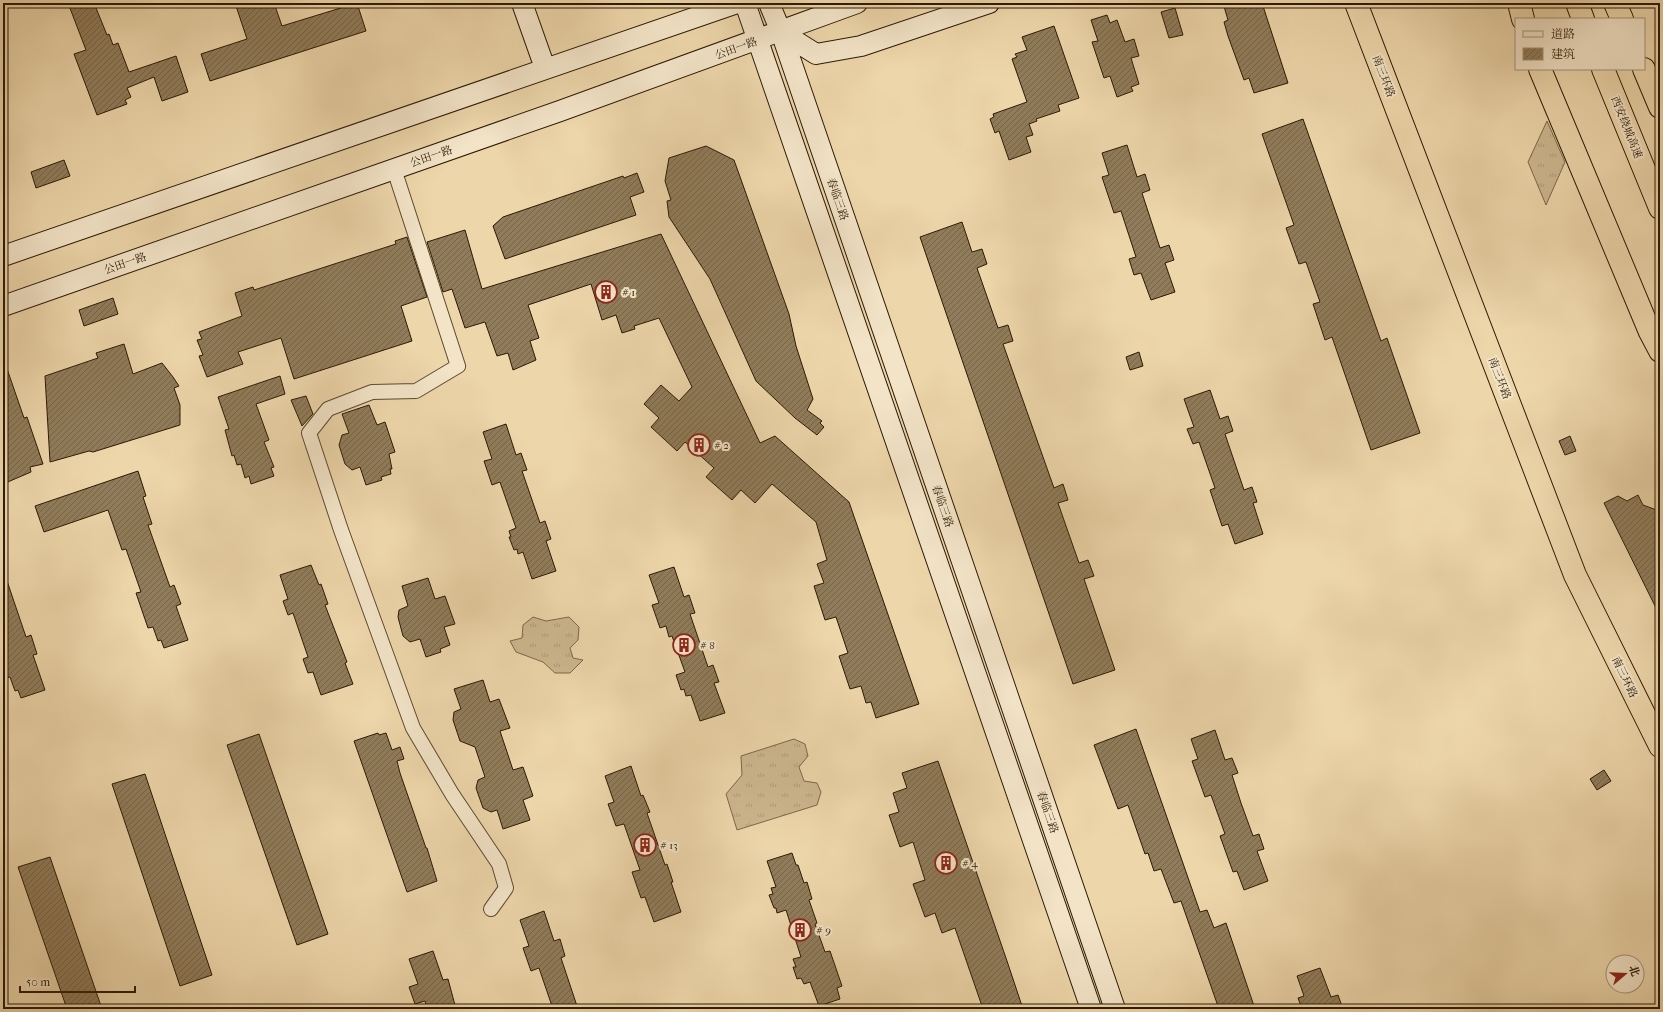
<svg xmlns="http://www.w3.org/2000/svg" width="1663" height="1012" font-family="'IM FELL French Canon','Noto Serif SC',serif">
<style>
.grass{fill:url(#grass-tufts);stroke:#7c6849}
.building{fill:url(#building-hatch);stroke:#2c1a04}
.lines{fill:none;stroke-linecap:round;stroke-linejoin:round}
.street-casing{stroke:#5c492e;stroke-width:16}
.secondary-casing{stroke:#2c1a04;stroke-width:22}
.highway-casing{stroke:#2c1a04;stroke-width:24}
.street{stroke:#f3e4c8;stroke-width:14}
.secondary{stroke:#f3e4c8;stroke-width:20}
.highway{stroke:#edd6aa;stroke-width:22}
.labels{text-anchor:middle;stroke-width:4;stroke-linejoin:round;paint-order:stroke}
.street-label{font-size:11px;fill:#2c1a04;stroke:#f3e4c8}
.poi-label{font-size:11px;fill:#2c1a04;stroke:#f3e4c8;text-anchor:start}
</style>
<defs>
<pattern id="grass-tufts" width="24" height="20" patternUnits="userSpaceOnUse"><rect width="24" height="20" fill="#ccb68e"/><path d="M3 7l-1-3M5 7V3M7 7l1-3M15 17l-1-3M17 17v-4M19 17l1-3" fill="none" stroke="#af9c79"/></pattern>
<pattern id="building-hatch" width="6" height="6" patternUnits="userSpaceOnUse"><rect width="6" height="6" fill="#907c5a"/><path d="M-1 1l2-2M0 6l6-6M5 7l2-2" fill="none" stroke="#766548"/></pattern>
</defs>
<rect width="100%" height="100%" fill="#edd6aa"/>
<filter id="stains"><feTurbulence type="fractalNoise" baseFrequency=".005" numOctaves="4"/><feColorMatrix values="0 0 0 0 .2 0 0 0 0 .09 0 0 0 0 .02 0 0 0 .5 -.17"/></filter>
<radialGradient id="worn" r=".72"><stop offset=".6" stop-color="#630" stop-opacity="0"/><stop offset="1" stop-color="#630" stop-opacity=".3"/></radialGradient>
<path class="grass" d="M1547,121L1565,162L1546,205L1528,162Z
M533,617L546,621L569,617L579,627L578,640L570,648L573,658L583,660L570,673H555L543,662L516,652L510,641L522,638L523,625Z
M794,739L805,744L808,756L799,767L804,781L817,783L821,792L817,805L737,830L726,794L742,775L741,756Z"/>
<path class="building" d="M68,3H94L107,35L109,34L113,45L118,43L129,72L176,56L188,92L162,101L154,77L127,88L131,97L125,100L127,104L97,115L74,54L86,50Z
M235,3H274L282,26L357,3L366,31L210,81L201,54L247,39Z
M1223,3H1262L1288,83L1254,93L1249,78L1244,80L1228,36L1224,22L1228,20Z
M1175,8L1183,35L1169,38L1161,12Z
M1107,15L1110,23L1117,20L1125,42L1134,39L1139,56L1131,58L1139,84L1131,87L1133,91L1117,97L1110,76L1104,78L1092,42L1098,41L1091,20Z
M1054,26L1079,98L1058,105L1060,111L1036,119L1037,121L1029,124L1033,135L1026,137L1031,152L1009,160L999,131L995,133L990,119L994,117L993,114L1027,102L1012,59L1017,57L1015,54L1027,50L1022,37Z
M1303,119L1381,341L1387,338L1420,433L1371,450L1332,337L1325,340L1313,304L1320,302L1306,262L1299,264L1286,228L1294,225L1262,134Z
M1127,145L1137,177L1145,174L1150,190L1142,193L1160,248L1169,245L1174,260L1165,263L1175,292L1151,300L1141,273L1134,275L1129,259L1136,257L1121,211L1114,213L1102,177L1109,175L1102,153Z
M706,146L734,160L789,314L796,346L813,399L807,410L822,421L820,423L824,427L817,435L795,418L756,381L710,279L669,217L667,201L671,200L665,181L669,158Z
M64,160L70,176L36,188L31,172Z
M637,173L644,192L630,197L636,215L505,259L493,226L503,217L623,176L624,178Z
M962,222L972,252L982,249L987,264L977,268L998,328L1008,325L1013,341L1003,344L1054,488L1063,484L1068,500L1058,503L1079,563L1088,560L1094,576L1084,579L1115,670L1073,684L920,237Z
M465,230L482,289L661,234L760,443L775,436L849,502L919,704L876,718L871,702L866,703L861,686L850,689L839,656L848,653L836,617L825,620L814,586L824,583L817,564L827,560L816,522L772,484L755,503L741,490L732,500L706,477L714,468L685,442L677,451L651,427L659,418L644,404L661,385L679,401L692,387L659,318L634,326L635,329L622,333L616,315L602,320L591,284L528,305L539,338L530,341L536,360L513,370L508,353L497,356L485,322L465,328L452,289L443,292L427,242Z
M407,237L427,297L401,306L412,341L294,379L281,338L238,352L243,364L207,377L199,356L203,355L197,340L202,339L199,332L242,316L235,293L253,287L254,290L396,244L395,241Z
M113,298L118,314L84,326L79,310Z
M124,344L133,374L162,363L173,377L179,386L174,388L180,405V425L93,452L89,451L50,462L45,376L98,358L96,353Z
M1139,352L1143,366L1130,370L1126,357Z
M5,363L24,418L27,417L43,464L30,467L31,472L3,484V364Z
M280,376L285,394L256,404L269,440L264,442L274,467L271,468L274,476L251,484L249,476L245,478L241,464L237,465L234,455L232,456L225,430L229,429L218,397Z
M1210,390L1220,419L1228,416L1233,431L1225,434L1244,490L1252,487L1257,502L1253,503L1263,534L1235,544L1228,524L1222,526L1210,490L1215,488L1199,442L1193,444L1187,429L1194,427L1184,399Z
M306,396L313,414L302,426L291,400Z
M369,405L377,425L385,422L395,452L389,454L392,469H390L391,474L381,477L382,480L366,485L360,467L352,470L345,464L339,445L342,435L349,433L342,414Z
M506,424L516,455L521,453L527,470L522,471L540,523L545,521L551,539L546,541L556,571L532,579L523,552L518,554L517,549L514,550L509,537H511L509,531L516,528L500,482L492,485L484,461L492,459L483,432Z
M1570,436L1576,451L1565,455L1559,441Z
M138,471L146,496L143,497L152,524L148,525L170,587L174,585L181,604L176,606L188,640L164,648L161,640L158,641L153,627L148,628L136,593L141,592L126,549L122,550L108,510L44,532L35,506Z
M1638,495L1643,505L1654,509L1660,514V616L1604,503L1618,496L1627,501Z
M311,565L319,585L321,584L328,604L325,605L347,662L345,663L353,684L321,695L313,672L308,673L303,659L308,657L293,613L288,615L283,601L288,599L280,575Z
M674,567L684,597L689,595L695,613L690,614L708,667L713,665L719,682L714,683L725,713L700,721L691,695L686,696L684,689L681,690L676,675L685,672L672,636L669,637L666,626L660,628L652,605L659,603L649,575Z
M3,575H5L26,637L31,635L37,654L33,655L45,690L21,698L18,690L15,691L10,677L6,678L3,669Z
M428,578L435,599L445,596L455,624L444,627L450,645L440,649L441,652L426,657L420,639L410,642L403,636L398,617L399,610L408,606L402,586Z
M483,680L490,702L499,699L510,728L500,731L513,770L523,767L533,796L523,800L530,820L503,829L497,810L491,812L483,808L476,788L478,780L485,777L475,747L460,741L453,720L454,712L461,709L454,689Z
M1136,729L1200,912L1207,910L1214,928L1226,923L1255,1009H1219L1181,901L1174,903L1161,869L1154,871L1148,853L1145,854L1128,805L1118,809L1094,745Z
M1215,730L1225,760L1232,758L1238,773L1232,775L1241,803L1253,836L1259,834L1264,849L1257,851L1268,881L1244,890L1237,871L1233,872L1220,836L1225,834L1211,795L1205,797L1192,761L1198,759L1191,739Z
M378,733L379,735L386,733L392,750L400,747L404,759L397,761L400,773L426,848H427L437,881L407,892L354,741Z
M259,734L328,934L297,945L227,745Z
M938,761L1007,961L1023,1009H983L955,928L942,933L935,913L925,917L913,884L925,880L913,842L900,847L889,815L899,812L893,793L907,788L902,773Z
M631,766L641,796L643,795L650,812L647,813L665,865L667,864L673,882H671L681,912L654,922L645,897L641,898L632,872L640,870L624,824L616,826L608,804L614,802L605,776Z
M1604,770L1611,781L1597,790L1590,779Z
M145,774L212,975L180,986L112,784Z
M792,853L796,865H798L804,883L807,882L812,899L809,900L817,923L815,924L825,952L830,951L842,986L837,988L840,999L819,1006L810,982L804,984L801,978L797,979L793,967H796L793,959L801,957L786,910L777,913L776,908H774L769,895L773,894L771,888L776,887L767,861Z
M50,857L102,1009H67L18,867Z
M544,911L554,941L560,939L565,956L561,958L578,1009H553L539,968L531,971L523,948L529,946L520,920Z
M433,951L443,980L448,979L456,1009H427L425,1001L415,1004L409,987L418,984L409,959Z
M1320,968L1331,997L1338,995L1343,1009H1302L1298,998L1304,996L1297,976Z"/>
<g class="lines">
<g class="street-casing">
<path id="street" d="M394,169L458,366L416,391L372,392L328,409L309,433L341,530L413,728L452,794L499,864L506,888L491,909"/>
</g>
<g class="secondary-casing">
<path id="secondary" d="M522,3L545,68
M745,3L1091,1009
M769,3L781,32L1115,1009
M781,32L816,54L861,46L989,3
M3,256L737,3
M3,306L560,111L857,3"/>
</g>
<g class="highway-casing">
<path id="highway" d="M1356,3L1575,575L1660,746
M1519,3L1523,19
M1577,3L1583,19
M1615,3L1622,19
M1540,69L1650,332L1660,351
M1603,69L1660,208
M1644,69L1660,107"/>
</g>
<use href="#street" class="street"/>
<use href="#secondary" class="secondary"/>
<use href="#highway" class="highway"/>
</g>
<defs>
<g id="building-ring" transform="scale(1.15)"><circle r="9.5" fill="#f3e4c8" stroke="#8f2418" stroke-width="1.5"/><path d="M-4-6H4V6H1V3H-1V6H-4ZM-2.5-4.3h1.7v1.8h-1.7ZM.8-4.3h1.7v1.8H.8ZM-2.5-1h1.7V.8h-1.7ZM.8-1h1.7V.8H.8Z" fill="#8f2418"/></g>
</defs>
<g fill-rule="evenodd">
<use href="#building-ring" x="606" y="292"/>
<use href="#building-ring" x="699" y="445"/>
<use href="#building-ring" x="684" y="645"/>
<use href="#building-ring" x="645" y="845"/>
<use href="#building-ring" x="946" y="863"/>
<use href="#building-ring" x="800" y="930"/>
</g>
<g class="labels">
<g class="street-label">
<text transform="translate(736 48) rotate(-20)" y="4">公田一路</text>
<text transform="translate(1384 76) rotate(69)" y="4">南三环路</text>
<text transform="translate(1627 127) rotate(68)" y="4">西安绕城高速</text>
<text transform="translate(431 156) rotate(-19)" y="4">公田一路</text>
<text transform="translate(838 199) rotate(71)" y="4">春临三路</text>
<text transform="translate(125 263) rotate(-19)" y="4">公田一路</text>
<text transform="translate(1500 378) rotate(69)" y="4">南三环路</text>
<text transform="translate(943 506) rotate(71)" y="4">春临三路</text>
<text transform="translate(1625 677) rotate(64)" y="4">南三环路</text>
<text transform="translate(1048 812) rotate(71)" y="4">春临三路</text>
</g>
<g class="poi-label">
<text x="622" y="296"># 1</text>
<text x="714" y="449"># 2</text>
<text x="700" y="649"># 8</text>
<text x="660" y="849"># 13</text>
<text x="962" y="867"># 4</text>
<text x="816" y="934"># 9</text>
</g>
</g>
<rect width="1663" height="1012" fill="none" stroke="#edd6aa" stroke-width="16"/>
<rect x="4" y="4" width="1655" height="1004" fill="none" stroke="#2c1a04" stroke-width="2"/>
<rect x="8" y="8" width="1647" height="996" fill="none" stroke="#2c1a04"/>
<rect x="1515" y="18" width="130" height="52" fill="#f3e4c8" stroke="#a3937a"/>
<rect x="1523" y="31" width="20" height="6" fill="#f3e4c8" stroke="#a3937a"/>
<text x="1551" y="38" font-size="12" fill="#2c1a04">道路</text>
<rect x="1523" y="48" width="20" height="12" fill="url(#building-hatch)" stroke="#a3937a"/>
<text x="1551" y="58" font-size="12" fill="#2c1a04">建筑</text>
<g transform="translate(1625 974) rotate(71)"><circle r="19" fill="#f3e4c8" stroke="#a3937a"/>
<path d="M0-3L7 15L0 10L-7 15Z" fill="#8f2418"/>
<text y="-6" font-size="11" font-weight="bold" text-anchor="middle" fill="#2c1a04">北</text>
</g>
<path d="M20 986v6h115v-6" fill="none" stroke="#2c1a04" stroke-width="2"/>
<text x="26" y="986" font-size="12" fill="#2c1a04" stroke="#f3e4c8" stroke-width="3" paint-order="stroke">50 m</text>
<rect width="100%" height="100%" filter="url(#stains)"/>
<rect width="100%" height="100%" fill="url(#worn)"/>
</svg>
